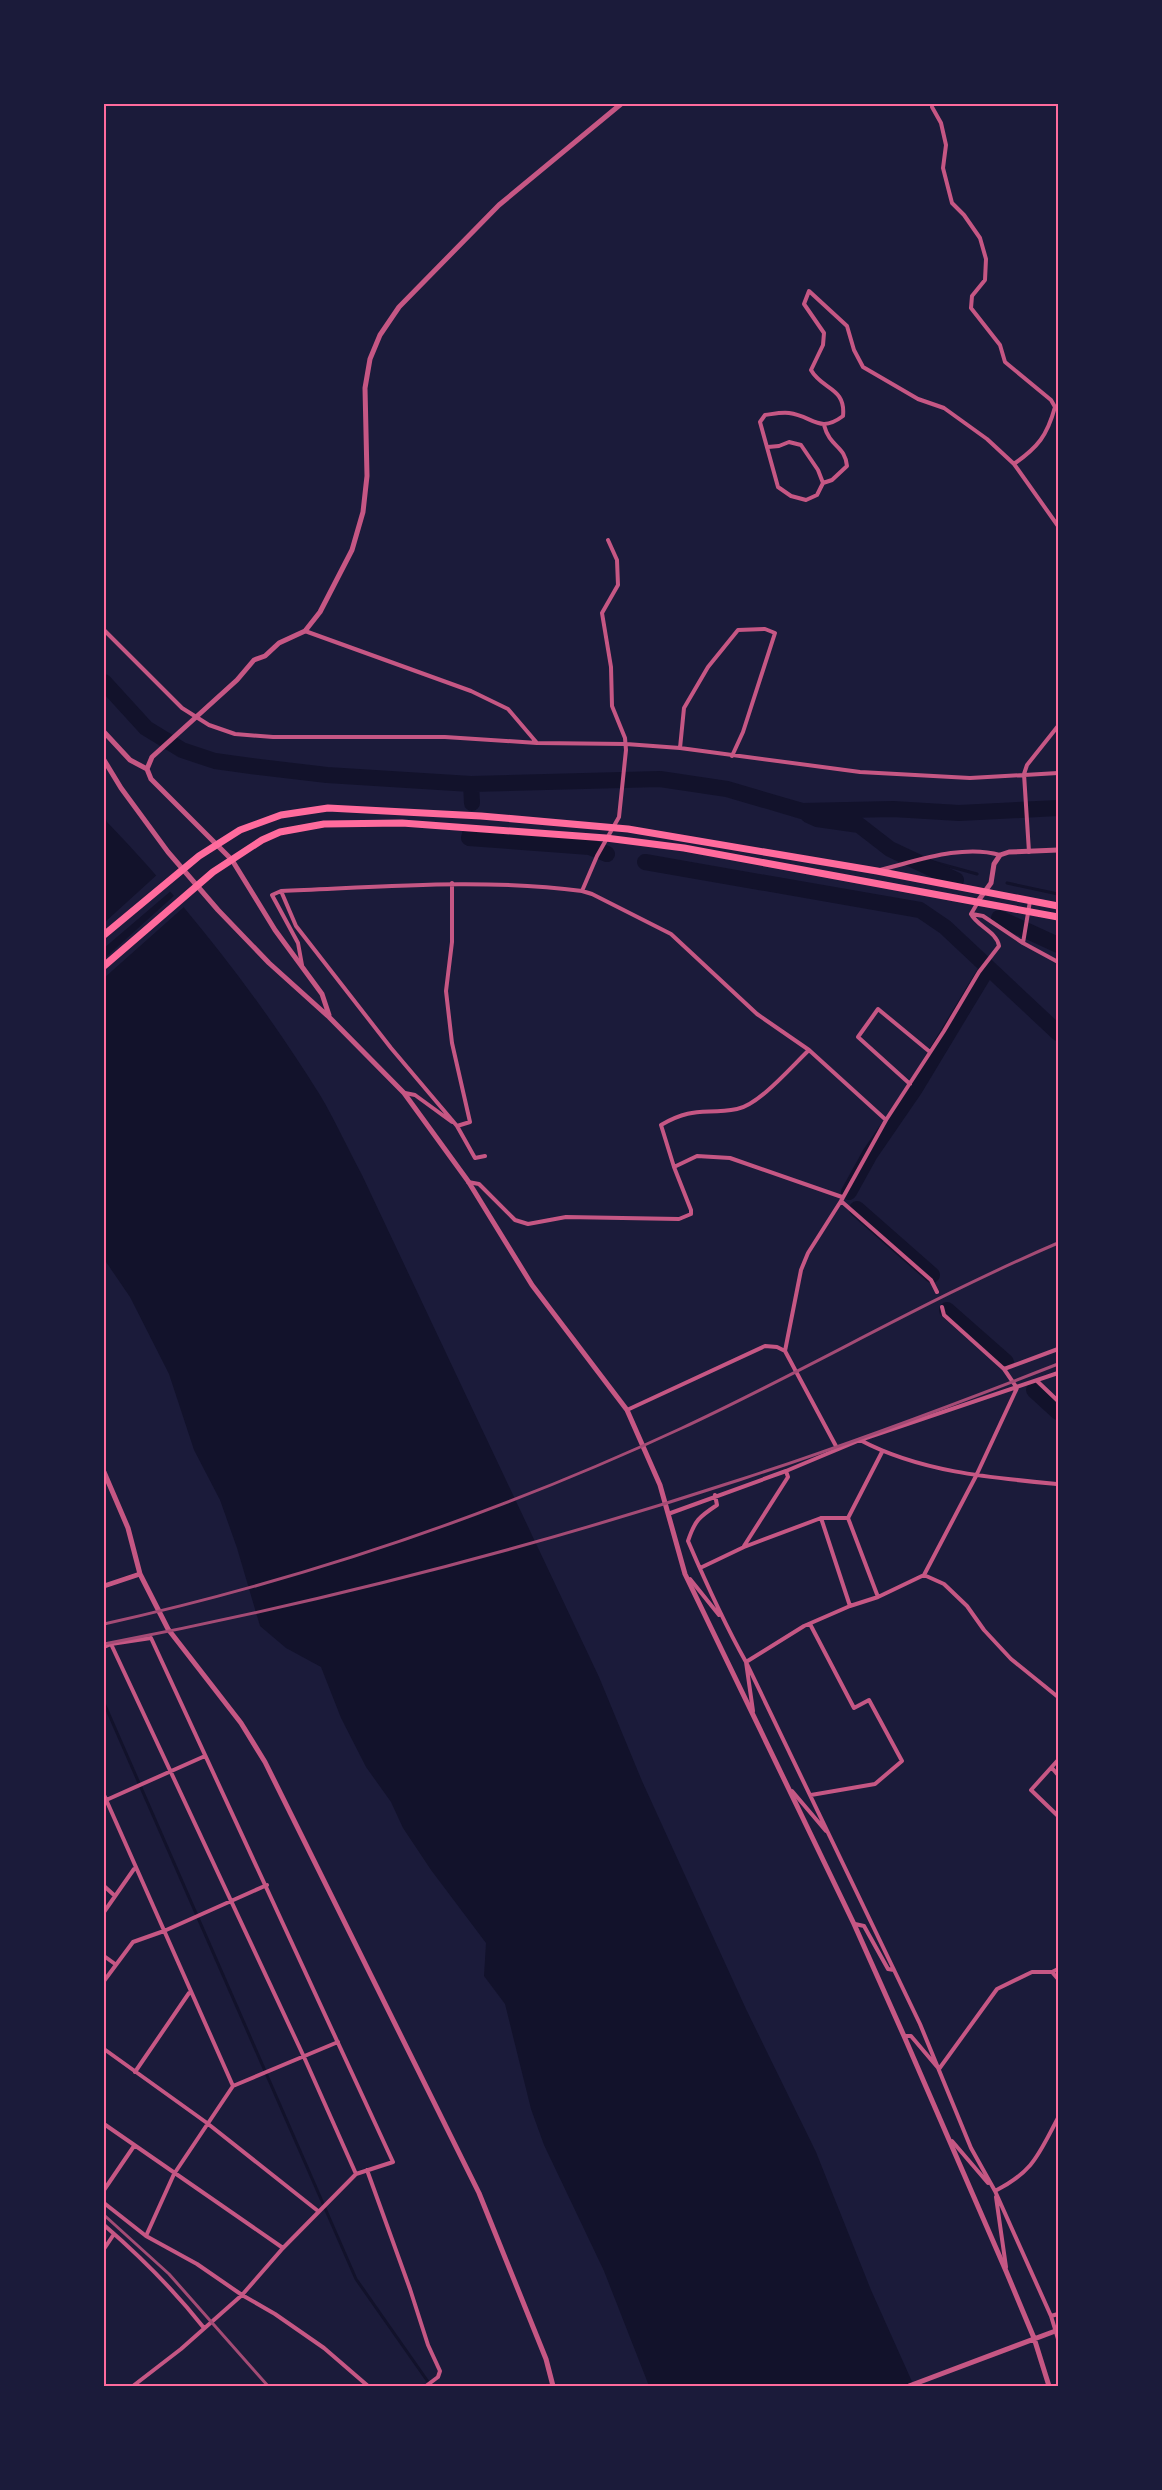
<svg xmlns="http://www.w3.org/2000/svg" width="1162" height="2490" font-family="'Asap Condensed',sans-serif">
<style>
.water{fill:#12122b}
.pier{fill:#1b1b3a}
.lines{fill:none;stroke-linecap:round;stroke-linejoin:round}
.stream{stroke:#12122b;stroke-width:3}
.river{stroke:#12122b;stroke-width:16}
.minor{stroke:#c65784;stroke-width:4}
.tertiary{stroke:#c65784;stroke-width:5}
.trunk{stroke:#ff6b9d;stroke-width:7}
.rail{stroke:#a44b75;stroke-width:3}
.neatline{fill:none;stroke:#ff6b9d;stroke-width:2}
</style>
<rect width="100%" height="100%" fill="#1b1b3a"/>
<path class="water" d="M104,814L107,822C187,905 259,997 320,1095C335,1120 348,1149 362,1175L599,1677L642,1781L746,2009L816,2152L871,2290L914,2386H649L604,2271L544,2145L531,2109L505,2004L484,1976L486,1943L431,1870L403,1828L391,1802L366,1767L341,1718L321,1667L286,1648L260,1626L237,1548L220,1500L194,1450L169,1374L130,1297L104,1259Z"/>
<path class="pier" d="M159,873L172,890L104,948V923Z
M176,894L185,906L104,978V959Z"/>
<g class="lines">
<path class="stream" d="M897,852L977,874
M1007,883L1058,894
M104,1703L356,2279L431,2386"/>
<path class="river" d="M104,682L146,728L182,750L215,761L251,766L327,775L471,784L660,779L727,789L802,811L893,809L959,813L1058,808
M471,784L472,803
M808,815L817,819L859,825L890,849L956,880
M470,834L469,838L590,847L607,854
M645,862L920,910L945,927L1058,1033
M999,918L1058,945
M849,1192L870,1154L914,1090L987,969
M857,1209L932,1275
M947,1310L1006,1362
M1034,1390L1058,1412"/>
<path class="minor" d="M932,107L941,123L946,145L943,168L952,203L964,215L980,238L986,259L985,280L972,296L971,308L1000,345L1005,362L1051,400L1055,407C1047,436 1038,447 1014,464
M768,447L779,446L789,442L801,445L818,470L823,483L817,495L806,500L791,496L778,487L760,422L765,415C773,414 781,412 789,413C813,416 819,434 843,416C846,387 822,390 811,370L823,345L824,333L804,304L809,291L847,326L854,350L863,367L918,399L944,408L987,439L1014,464L1058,526
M823,483L832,480L847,466C845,445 830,448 824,425
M104,630L182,708L209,725L235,734L273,737H445L537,743L626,744L680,748L860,772L970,778L1058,773
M305,631L471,691L508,709L537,743
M680,748L684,708L708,667L738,630L765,629L775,633L743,732L732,756
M1029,852L1024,774L1027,765L1058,726
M880,870C917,861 962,844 1000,855
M452,883V942L446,991L452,1043L470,1122L457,1126
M281,891L272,895L298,943L302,965
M582,891L592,894L671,934L757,1014L809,1050L886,1120
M1030,901L1023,943L1058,962
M971,914L978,902
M972,914L983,916L1023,943
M910,1084L858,1037L878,1009L930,1052
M405,1093L415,1095L452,1122
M485,1156L475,1158L457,1126L391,1048L296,926L281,891C381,887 482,878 582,891L597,856L619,817L626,750L625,738L612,706L611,667L602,613L618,585L617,560L608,540
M674,1167L661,1125C694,1106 704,1115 737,1109C759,1105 792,1066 809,1050
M468,1182L479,1184L515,1220L528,1224L566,1217L679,1219L691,1214V1210L674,1167L697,1156L730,1158L842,1197
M937,1292L931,1280L841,1201L886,1120L944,1031L979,972L999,946C997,932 977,926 971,914
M942,1307L944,1315L1004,1369
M785,1351L801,1270L808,1253L841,1201
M1037,1381L1058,1401
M627,1410L765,1346L777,1347L785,1351L837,1448
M860,1440C920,1472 992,1478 1058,1484
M715,1495L717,1505C699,1517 695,1520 688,1541C706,1583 724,1623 746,1662L920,2024L971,2148L995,2191L1051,2316L1058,2339
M668,1514L786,1471L860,1440L1058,1373
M821,1518L850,1606
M744,1546L788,1477L786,1471
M700,1568L744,1547L821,1518H848
M924,1575L976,1476L1017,1388L1004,1369L1058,1349
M690,1579L719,1615
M878,1597L848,1518L882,1452
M810,1624L854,1708L869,1700L902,1761L875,1784L811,1795
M111,1644L151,1638L393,2162L356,2174L283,2248L242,2295L181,2349L133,2386
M104,1647L111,1644L304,2057L356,2174
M753,1711L746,1662L804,1626L850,1606L878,1597L924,1575L944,1584L967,1606L984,1630L1011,1659L1058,1697
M1058,1760L1031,1790L1058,1816
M1052,1768L1058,1775
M792,1791L826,1831
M104,1795L233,2086
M104,1801L205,1756
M104,1886L115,1896
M104,1912L134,1869
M855,1924L864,1926L888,1969L894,1970
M104,1956L115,1964
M1052,1972L1058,1979
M104,1981L133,1942L164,1931L267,1885
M905,2036H911L939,2069L997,1989L1032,1972H1052L1058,1969
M104,2049L207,2123L318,2211
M135,2072L189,1993
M104,2124L283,2248
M952,2141L988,2183
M367,2170L410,2289L428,2345L440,2371L438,2377L426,2386
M104,2190L134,2146
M995,2191C1034,2171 1038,2155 1058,2118
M996,2197L1006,2267
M104,2203L146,2236L197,2264L242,2295L275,2314L324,2348L368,2386
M104,2225C141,2257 174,2290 204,2328
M146,2236L174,2174L233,2086L338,2042
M104,2249L114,2234
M1051,2316L1058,2314"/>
<path class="tertiary" d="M104,732L130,760L147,769
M104,760L121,788L168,852L218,910L269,963L329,1017L404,1093L468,1181L532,1285L627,1410L660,1485L685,1574L854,1924L904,2036L1006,2271L1034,2338L1049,2386
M978,901L991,883L994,864L1000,855L1009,852L1058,850
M329,1015L322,994L275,930L232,860L151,779L147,769L152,757L237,680L254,660L265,656L279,643L305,631L320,612L352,550L363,512L367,476L365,388L370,359L380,335L399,307L499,205L621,104
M104,1472L128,1528L140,1574L168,1629L241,1723L265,1762L479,2193L546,2359L553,2386
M104,1586L140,1574
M909,2386L1058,2330"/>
<path class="trunk" d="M104,935L199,856L240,830L281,815L328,808L481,816L628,829L877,871L1058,906
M104,966L213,872L262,840L280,832L324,824L402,823L606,838L684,848L1058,917"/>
<path class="rail" d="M104,1624C302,1580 497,1514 682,1428C809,1369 929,1298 1058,1243
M104,1644C318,1603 531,1548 739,1480C847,1445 953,1405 1058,1364
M104,2215L169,2274L268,2386"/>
</g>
<rect width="1162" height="2490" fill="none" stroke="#1b1b3a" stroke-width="210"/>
<rect x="105" y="105" width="952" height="2280" class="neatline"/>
</svg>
